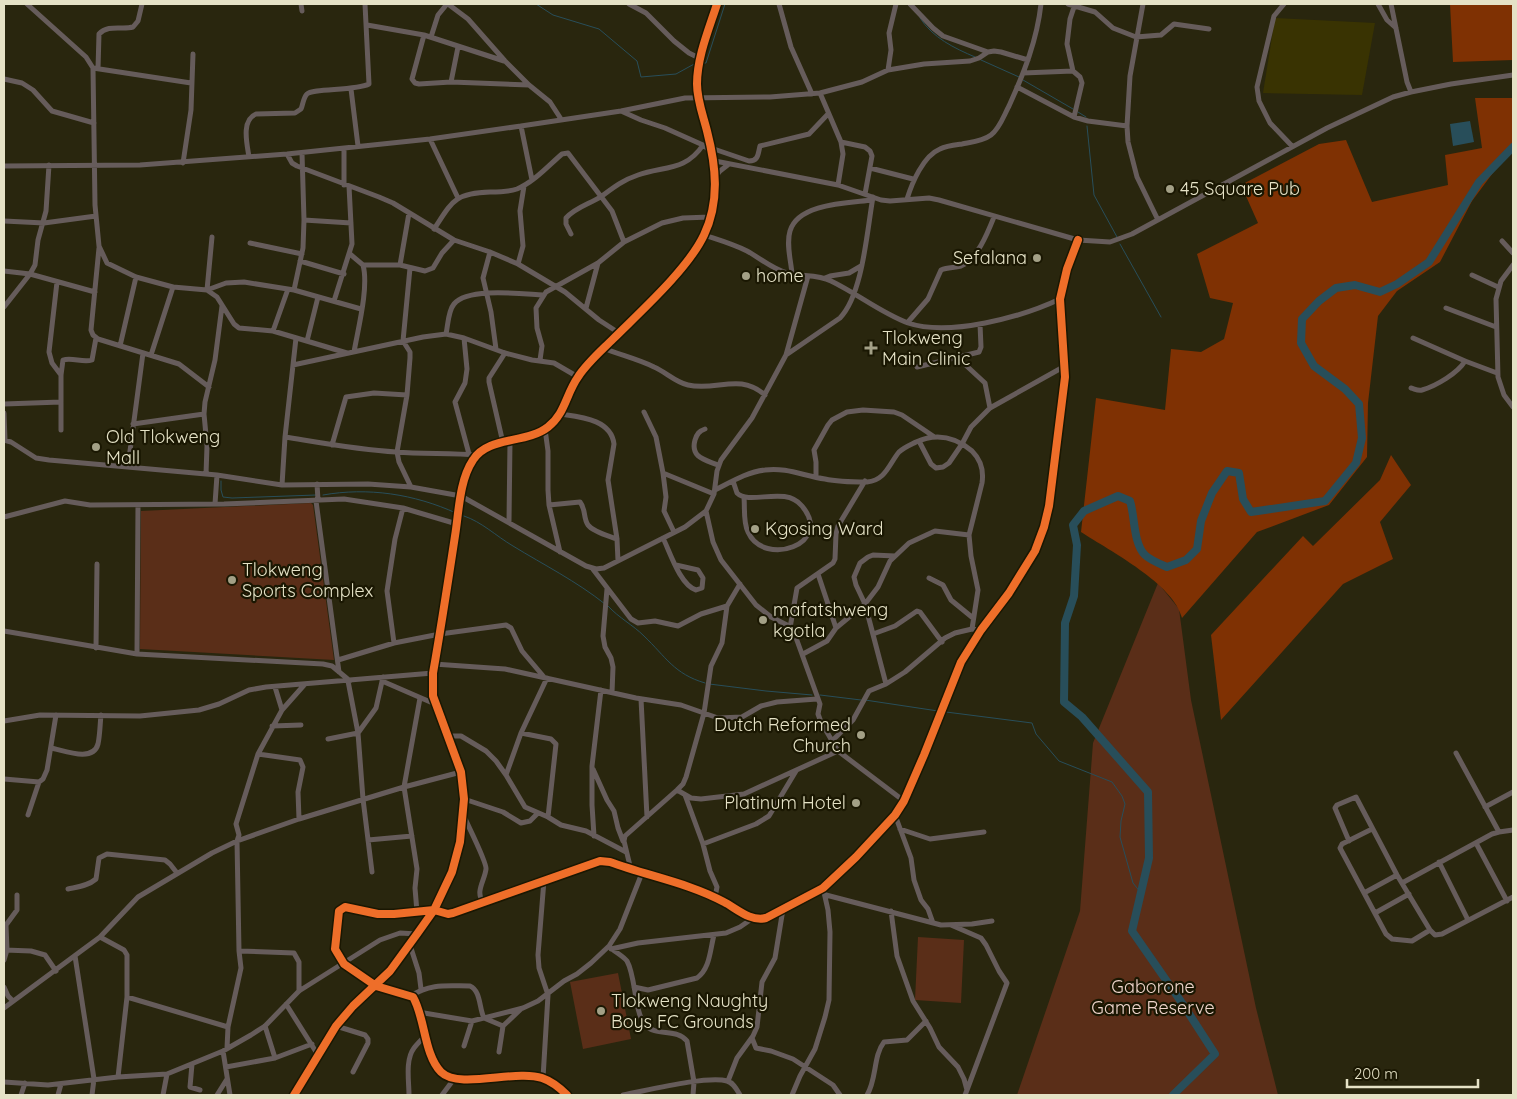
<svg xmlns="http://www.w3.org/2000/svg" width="1517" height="1099" font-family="Quicksand,sans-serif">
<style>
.built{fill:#393302}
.green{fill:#5a2e18}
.forest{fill:#7f3103}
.water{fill:#284e5a}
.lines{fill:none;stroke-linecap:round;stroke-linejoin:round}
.stream{stroke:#284e5a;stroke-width:1}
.river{stroke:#284e5a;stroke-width:8}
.minor{stroke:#665c5b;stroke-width:5}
.cycleway-casing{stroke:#1a1702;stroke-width:11}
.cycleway{stroke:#ee6e29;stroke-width:8}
.poi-dot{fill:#a3a086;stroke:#1a1702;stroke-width:2}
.labels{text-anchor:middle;stroke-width:4.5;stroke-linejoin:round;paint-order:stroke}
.poi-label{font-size:18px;fill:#e5e2c6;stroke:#1a1702;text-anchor:start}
.park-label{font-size:18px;fill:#efd5cb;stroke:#1a1702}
</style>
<rect width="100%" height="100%" fill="#29260e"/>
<path class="built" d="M1275,18L1375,23L1362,95L1263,93Z"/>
<path class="green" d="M311,503L313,505L334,660L140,649L141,511Z
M1158,583L1179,609L1191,700L1256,1008L1278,1095H1017L1080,911L1093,743Z
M918,937L964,940L961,1003L915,1000Z
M618,973L631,1039L583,1049L570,982Z"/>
<path class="forest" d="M1450,4H1513V60L1453,62Z
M1475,98H1513V146L1472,201L1440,262L1397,291L1378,316L1368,403L1367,457L1329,505L1257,532L1182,618C1174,584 1110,551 1081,532L1096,398L1165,410L1171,349L1201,352L1224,339L1233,303L1210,298L1197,254L1258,223L1241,185L1319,144L1346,140L1372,202L1448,185L1445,155L1482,148Z
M1391,455L1411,485L1380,522L1393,559L1343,584L1221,720L1211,635L1303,536L1313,546L1380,480Z"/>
<path class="water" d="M1470,121L1474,142L1453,146L1450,124Z"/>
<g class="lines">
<path class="stream" d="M536,4L553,15L599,29L637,61L641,77L676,74L696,63
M920,18C933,38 954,48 975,57
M981,60L1019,77
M703,63H706L725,4
M1023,80L1073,109
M1078,112L1086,117
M1087,126L1094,195L1117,237
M1120,244L1161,317
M221,481V490L223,497L232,498L316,495
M323,495C368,487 414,494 456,513
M464,516C482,522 496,536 513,546C544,565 576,581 605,604
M608,606C619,618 633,625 644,636C666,657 674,674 705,683
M709,684L766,691L812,695
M820,695L861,700
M865,700L938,711
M946,712L1032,723L1036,734L1059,761L1112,782L1122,796L1125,804L1121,821L1120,837L1133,883L1141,893"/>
<path class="river" d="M1173,1095L1215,1054L1182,1003L1132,931L1149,858L1148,792L1082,717L1064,702L1065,623L1074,596L1077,545L1073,525L1084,511L1118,496L1130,501C1135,516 1133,543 1145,555C1150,560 1160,564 1167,567L1186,560L1197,549L1201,521L1212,493L1227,471L1239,473L1243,499L1251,512L1325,501L1356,463L1362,438L1359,404L1345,389L1314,366L1301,343L1302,319L1319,301L1336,288L1355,285L1380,292L1397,284L1429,262L1479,182L1513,147"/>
<path class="minor" d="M27,4L86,57L93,68L95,205L99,246L107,263L136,277L173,287L207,290L217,297L234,324L239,328L273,331L347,353
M301,4L302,11
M448,4L468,19L505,61L529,85L550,102L561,119
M629,4L646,13L674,41L689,53L701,59
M779,4L791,47L812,94
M910,4L933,28L943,36L988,52
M1068,4L1095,12L1113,28L1136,37L1161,35L1174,24L1209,29
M1143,4L1130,76L1127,126L1128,142L1137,177L1158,220
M1284,4L1274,16L1257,87L1259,101L1270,123L1292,146
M1378,4L1387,20L1396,28
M1391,4L1407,82L1411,92
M367,25L424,35L504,61
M424,35L412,79L415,83L419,84L451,82L529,85
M431,37L438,15L447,4
M93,68L191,83
M98,69L99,34C108,24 122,30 133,27L138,21L142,4
M888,70L891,50L889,33L896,4
M1023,73L1073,71
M4,79L22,83L33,90L52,111L94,123
M451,82L458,47
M1017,87L1074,117L1088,121L1127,126
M351,89L358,146
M820,93L841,142L843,154L838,185
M621,111L641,120L665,128L703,145
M1074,117L1082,83L1080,77L1073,71L1067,44L1070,19L1075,4
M521,126L532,180
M430,139L458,198
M841,142L865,147L870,151L872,156L865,194
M711,148L749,161C759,161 758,153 760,146L809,134L828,114
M287,154L292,163L297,166L379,197L393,203L454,240L490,252L518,264L565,292L599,320L619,333
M249,157C247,144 241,120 256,114L295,113L301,109C303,105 303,98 307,94C312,88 356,91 369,84L365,4
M715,161L838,185L881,200L890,201L929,198L939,200L1078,240L1110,242L1132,234L1327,128L1393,97L1411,92L1451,84L1513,75
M183,163L191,110L193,54
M4,166L140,165L287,154L430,139L521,126L621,111L685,98L770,97L820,93L862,82L888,70L924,64L970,61L979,58L988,52L994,51L1001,52L1028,60
M870,168L913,179
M716,176L720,171L729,164
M344,185V148
M907,199C912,183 923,156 940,149C946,146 955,145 962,144C972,142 983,141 991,135C1000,128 1004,115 1009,106C1024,73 1037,40 1041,4
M304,220L351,223
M4,221L44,223L96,216
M434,229C452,202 454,193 490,192C499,192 508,192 517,189C534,182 548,166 562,154L568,153L612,211L624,242
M571,234L566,224V218C576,207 590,204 602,196C614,187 623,180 638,175C664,166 686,171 703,145L712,152
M704,235C719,240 733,244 747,251C760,258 772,269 787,273C801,277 817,274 831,281C858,294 881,313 908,323C949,337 1022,317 1060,299
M212,237L207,290L226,283L244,282L294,290L361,309
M1502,241L1513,253
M250,243L302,254
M99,248L91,330L93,335L98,339L179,364L209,387
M490,252L483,278L491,312L496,349
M350,254L363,265H400L425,271L433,268L442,253L454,240
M300,261L344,274
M518,264L523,246L520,211L524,186
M400,265L409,213
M1513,265L1501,281L1496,299L1498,377L1504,395L1513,407
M410,268L403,341L410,352V358L407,395L397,452L399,462L411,487
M4,271L30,274L95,292
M792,274C791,261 786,244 790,231C798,203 849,203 872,200
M1472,275L1498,287
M825,278L830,276L849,273L861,266
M57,282L49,352L52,363L61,375
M294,290L303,248L304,220L302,153
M334,301L352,244L349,186
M4,307L30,274L35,265L38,240L46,211L49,165
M586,308L598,263
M1446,308L1496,327
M908,322L928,299L941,270C948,267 954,268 961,266C977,260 988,232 994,217
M273,331L288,289
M446,334C448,325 448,311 454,304C468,287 522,294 543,295
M464,338L467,369L465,383L455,402L469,454
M1413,338L1465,361L1497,373
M307,341L318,297
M120,346L136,277
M603,348C620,355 638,359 654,367C666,372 675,382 688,385C716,392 739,372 765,395
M354,352C358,329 369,287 363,265
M151,355L173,287
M786,355L840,318C863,294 867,230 873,197
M958,358L985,383L990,408
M540,360L542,346L537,328L536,308L546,292L598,263L624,242L662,223L683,218L710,217
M293,365L423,337L446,334L464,338L505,353L532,360L554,363L578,377
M917,367L979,352L981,347L980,324
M1411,388C1415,389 1418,391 1422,390C1436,386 1458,373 1465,361
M4,404L61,402
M644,412L656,437L663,473L666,497L664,511L674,532
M4,413L5,440
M560,414C580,417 611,419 614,444L608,480L617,539L618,561
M133,424L204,414
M545,429L548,451V490L549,505L560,552
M705,429C699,431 697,434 695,440C690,458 706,460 718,465
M61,430V375L63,360C72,357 83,363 92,360L96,338
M285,437C322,443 359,450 396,452C423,454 450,453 477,455
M4,440L11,442L36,458L49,460L217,475L282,485L368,484L411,487L461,496L586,566L596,569L604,568L685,527L706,511L714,494L717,471L721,460L752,418L786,355L808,276
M919,441L931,464L936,468L943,467L949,463L962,444L971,427L990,408L1065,366
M503,443L489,382V378L505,353
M332,445L346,397L374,393L407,395
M128,466L143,353
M663,473L714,494
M206,474L207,446L204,414L205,402L215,360L222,306
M816,477V462L814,450L828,425L832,420L847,412L863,410L894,412L902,415L933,436
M733,481L737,493C750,506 785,485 802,506C834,544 764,568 748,532C743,522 745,508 744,498
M317,484L318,500
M282,485L285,437L296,338
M715,490C731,482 747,472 765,470C786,467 804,476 825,479C838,482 854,482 867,482C886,480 889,464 899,452C903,448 910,445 916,442C936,433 954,436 972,451C981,460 984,470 982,483L969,535L971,556L978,590L972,629
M316,501L339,672
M215,504L217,475
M549,505L580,502C586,509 583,518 588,525C593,532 609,536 617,539
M706,511L713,542L721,560L756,605L771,617L787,625L795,635L820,704L818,714L821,722L838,751L904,801
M4,517L65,501L90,505L224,504L344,499L403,508L457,524
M509,522L510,441
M663,538C670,552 680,585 696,590L702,588L703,578L698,570L676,565
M592,568L631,619L638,623L655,621L678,626L701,614L727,606L740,584
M818,574L836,628
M929,578L943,585L951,600L973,618
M607,589L603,636L605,647L611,658L613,667L612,693
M790,628L797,588L833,563L835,559L836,534L838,526L865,481
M4,631L137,654L323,664L332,666L350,681
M873,634L895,626L917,611L920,612L942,642
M394,643L387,591L395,539L403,508
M96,648L97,564
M137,654L138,505
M803,654L827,641L836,628L865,604L878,587L890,561L909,543L935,531L969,535
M338,660L394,643L440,634L506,625L511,628L522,651L544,677
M434,664L505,669L636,698L681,705L718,718L742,717L761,706L777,702L817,699
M348,681L358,733L363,799L372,872
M382,681L435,704
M886,684L865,604L856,585L854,577L860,563L868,557L873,555L895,556
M275,687L282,710
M641,699L647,817
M4,721L40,715L140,716L199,710L219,704L249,690L266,687L433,673
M272,726L301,725
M521,733L551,739L556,744L548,817
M448,736H461L486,751L496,761L506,775L525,807L548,817L561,825L586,831L626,852
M328,739L358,733L376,708L383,677
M833,740L853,720L869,691L886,684L905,672L945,638L955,633L972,629L981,630
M51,748C63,750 93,763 98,744C100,735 100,724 101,715
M1456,753L1499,832
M258,754L300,760L303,767L298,792L299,819
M593,769L607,800L614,811L618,828L623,841
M506,775L521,733L547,678
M4,779L39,782
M677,790L691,798L701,799L744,794L838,751
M685,795L703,844L710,871L717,887L715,897
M464,799L503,812L521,823L530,821L538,813
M1485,807L1513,792
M463,814C467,824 487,862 486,869C485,880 474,893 484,902
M28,815L39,782L43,779L47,770L56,715
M895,815L911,858L914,880L921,900L928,909L933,923
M900,829L930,839L984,832
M1372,829L1342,844L1340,848L1386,934L1392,939L1412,941L1430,930
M594,836L592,805V766L601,690
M368,840L412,836
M1349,841L1335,808L1337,805L1356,797L1397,875L1430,930L1435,935L1442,934L1513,897
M1476,843L1507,901
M703,844L756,824L769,816L796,771
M1439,862L1468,920
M631,870L624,841L625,836L677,790L683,784L686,777L704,713L711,666L722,643L727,606
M1402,883L1492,834L1499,832L1513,830
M68,889C77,887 88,886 96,879L99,858L107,854L165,860L170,864L177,873
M1364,893L1397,875
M826,895L941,925L972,924L992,921
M891,911L897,956L913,1001L930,1028L939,1047L958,1067L964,1079L967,1090L965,1095
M417,912L415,888L417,869L404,787L420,698
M1375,913L1409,894
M951,925L981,938L986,945L999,971L1007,983L967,1090
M100,937L124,950L127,955V997L118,1077
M410,945L419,973L421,989
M611,949L638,943L726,933L740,927L753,918
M612,949C617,953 624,957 627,961C636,977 634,1011 645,1025C656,1037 677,1028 687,1041L694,1082L693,1095
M5,950L31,951L45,955L56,971
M239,951L294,953L299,962V991
M75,956L94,1079L92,1095
M4,960L7,950L6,925L17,910V895
M4,987L8,996L13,1001
M634,987L648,990L697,978C710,969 710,950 714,935
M411,996C430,983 448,986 470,986C481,991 479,1008 484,1018L503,1026L521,1009
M127,997L228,1027
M286,1004L318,1055
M4,1008L100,937L138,897L212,853L237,841L299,819L404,787L461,772
M418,1012L472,1021L523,1008L538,1001L564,981L577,974L591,963L609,946L620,929L642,873
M265,1026L275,1058
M336,1026L365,1035L368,1039V1043L353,1072
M752,1038L756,1048L771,1051L793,1059L833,1085L840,1095
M464,1046L472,1021
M227,1048L228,1027L241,968L239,951L237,841L239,835L236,824L258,754L282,710L305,684
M223,1051L230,1095
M499,1052L503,1026
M192,1064L190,1087L200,1090
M226,1067L275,1058L312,1044
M543,1078L548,995L539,968L538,955L544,880
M728,1081L737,1058L753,1036L757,1027L762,982L775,958L783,909
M4,1082L48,1085L118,1077L167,1074L223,1051L251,1035L265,1026L299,991L380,940L400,933L417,934
M21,1095L25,1083
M58,1095L61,1084
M163,1095L167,1074
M217,1095L227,1079
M294,1095L336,1026L353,1006L390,971L417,934L434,910L452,872L460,842L464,799L461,772L433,696V673C441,628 448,582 455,536C459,512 459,481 473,460C488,436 526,444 548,427C565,414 566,394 578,377C587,363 601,351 613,339C640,312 688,269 704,235C720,201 716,166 707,131C703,115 697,100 697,84C697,57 709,29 717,4
M409,1095C409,1081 405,1060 414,1048C417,1044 421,1040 425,1036
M442,1095L454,1079
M567,1095C561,1089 551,1081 542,1078C516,1069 459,1090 441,1072C424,1055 425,1017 413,997L376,986L344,964L335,949L339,911L345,907L378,914H394L434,910L448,914L453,913L600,861L610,862C648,876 689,883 724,902C736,908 750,922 766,918L823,888L856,857L895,815L904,801L924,755L961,662L981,630L1009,593L1035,551L1044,527L1049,506L1065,377L1060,299L1067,269L1078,240
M623,1095C645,1091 708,1075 727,1081C734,1083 737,1090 740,1095
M792,1095L800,1076L815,1049L825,1017L829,1000L830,932L828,910L823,888
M867,1095C877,1079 873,1056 884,1042L907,1040L926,1021"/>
<g class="cycleway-casing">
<path id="cycleway" d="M294,1095L336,1026L353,1006L390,971L417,934L434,910L452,872L460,842L464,799L461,772L433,696V673C441,628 448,582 455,536C459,512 459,481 473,460C488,436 526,444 548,427C565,414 566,394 578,377C587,363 601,351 613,339C640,312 688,269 704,235C720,201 716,166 707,131C703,115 697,100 697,84C697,57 709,29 717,4
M567,1095C561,1089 551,1081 542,1078C516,1069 459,1090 441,1072C424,1055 425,1017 413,997L376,986L344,964L335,949L339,911L345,907L378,914H394L434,910L448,914L453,913L600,861L610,862C648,876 689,883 724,902C736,908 750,922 766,918L823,888L856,857L895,815L904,801L924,755L961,662L981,630L1009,593L1035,551L1044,527L1049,506L1065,377L1060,299L1067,269L1078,240"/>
</g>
<use href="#cycleway" class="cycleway"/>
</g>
<g class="poi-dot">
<circle cx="1170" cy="189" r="5"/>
<circle cx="1037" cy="258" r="5"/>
<circle cx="746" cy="276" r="5"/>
<path d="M868.5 340.5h5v5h5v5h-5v5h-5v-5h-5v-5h5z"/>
<circle cx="96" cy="447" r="5"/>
<circle cx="755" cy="529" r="5"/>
<circle cx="232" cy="580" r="5"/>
<circle cx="763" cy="620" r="5"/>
<circle cx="861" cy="735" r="5"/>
<circle cx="856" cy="803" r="5"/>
<circle cx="601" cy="1011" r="5"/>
</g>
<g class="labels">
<g class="poi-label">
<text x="1180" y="195">45 Square Pub</text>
<text x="1027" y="264" text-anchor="end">Sefalana</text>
<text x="756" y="282">home</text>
<text x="882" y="344">Tlokweng<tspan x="882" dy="21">Main Clinic</tspan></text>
<text x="106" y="443">Old Tlokweng<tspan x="106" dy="21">Mall</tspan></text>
<text x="765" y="535">Kgosing Ward</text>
<text x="242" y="576">Tlokweng<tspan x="242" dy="21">Sports Complex</tspan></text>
<text x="773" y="616">mafatshweng<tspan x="773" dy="21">kgotla</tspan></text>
<text x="851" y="731" text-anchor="end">Dutch Reformed<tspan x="851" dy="21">Church</tspan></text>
<text x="846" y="809" text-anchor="end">Platinum Hotel</text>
<text x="611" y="1007">Tlokweng Naughty<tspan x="611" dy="21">Boys FC Grounds</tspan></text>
</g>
<g class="park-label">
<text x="1153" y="993">Gaborone<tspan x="1153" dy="21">Game Reserve</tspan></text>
</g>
</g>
<rect width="1517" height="1099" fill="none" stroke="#e5e2c6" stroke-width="10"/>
<path d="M1347 1079v8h131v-8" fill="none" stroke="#e5e2c6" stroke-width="2.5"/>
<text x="1354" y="1079" font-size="15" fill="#e5e2c6" stroke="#1a1702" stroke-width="4" paint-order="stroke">200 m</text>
</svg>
